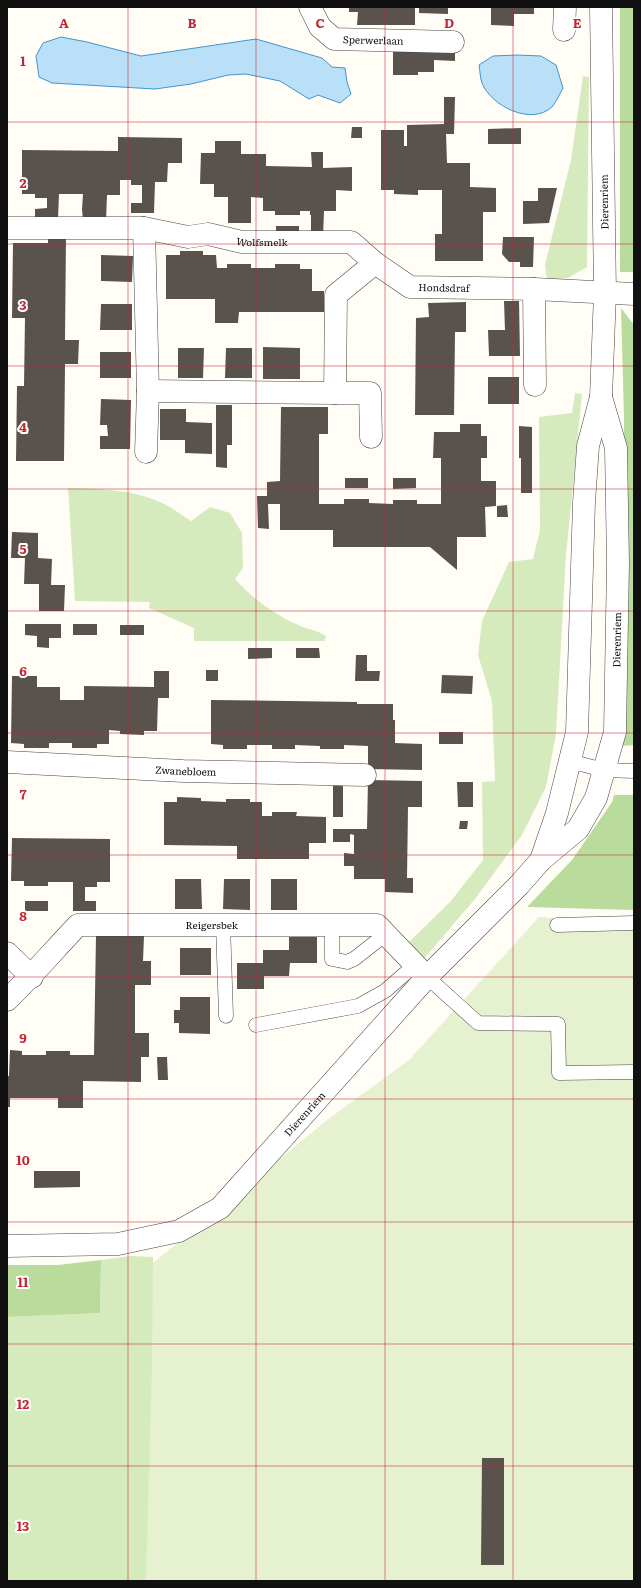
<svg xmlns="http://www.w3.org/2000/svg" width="641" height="1588" font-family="Literata,serif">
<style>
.green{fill:#d5ebbd}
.forest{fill:#b9dc9c}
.pitch{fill:#e6f2cf}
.water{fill:#b9e0f7;stroke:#3f96cf}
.building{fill:#5a524d}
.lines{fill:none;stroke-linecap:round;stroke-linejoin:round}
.lane-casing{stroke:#444;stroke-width:15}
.street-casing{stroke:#444;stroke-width:23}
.lane{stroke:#fff;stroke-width:14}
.street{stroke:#fff;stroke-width:22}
.grid{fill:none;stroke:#c4262e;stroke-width:1;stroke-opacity:0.55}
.labels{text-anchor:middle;stroke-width:4;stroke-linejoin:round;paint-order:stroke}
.street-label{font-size:10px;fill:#111;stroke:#fff}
.grid-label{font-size:13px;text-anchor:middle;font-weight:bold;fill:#c4262e;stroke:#fff;stroke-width:4;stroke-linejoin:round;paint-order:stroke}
</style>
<rect width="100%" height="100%" fill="#fffdf5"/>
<path class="green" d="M583,76L589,77L587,267L568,278L547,280L545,265L571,160Z
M575,393L582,394L566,555L556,734L546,787L522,835L475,899L422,961L409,942L451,901L483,860L482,782L495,781L492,701L478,655L482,621L509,562L533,559L540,530L539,417L572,413Z
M68,488C99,489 133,489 162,503C172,507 181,515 191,521L210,507L230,513L242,533L243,568L235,579C252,598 275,615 298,625C307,629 317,630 326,636L325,641H194V628L149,608L150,602L75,601Z
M130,1256L153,1257V1581H7V1317L100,1313L101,1260Z"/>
<path class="forest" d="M620,7H634V272H620Z
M621,308L634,325V745L621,746L624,418Z
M614,795H634V910L527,907L572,860L612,802Z
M101,1260L100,1313L7,1317V1265H58Z"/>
<path class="pitch" d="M539,917L634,923V1581H146L152,1365L153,1263L327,1120L409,1060Z"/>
<path class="water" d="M61,37L87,42L141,56L256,39L322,58L332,67L345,68L347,82L351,94L340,103L318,95L309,99L280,81L246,74L228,75L191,84L155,89L52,83L39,77L36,56L43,43Z
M517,55L541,56L556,65L563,88C560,94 556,102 552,107C531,126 491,106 482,83C480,78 480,70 479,65L493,56Z"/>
<path class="building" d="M349,7H415V25H357L358,12H349Z
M419,7H448V14L419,13Z
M491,7H534V14H514V26L491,25Z
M455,47V61L434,60V72H418V75H393V49Z
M444,97H455L454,134H446L447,163H470V187L496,188V212H483V261H435V234H442V190H418V195L394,194V190H381V130H404V146H407V125L444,124Z
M352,127H362V138H351Z
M521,128V144H488V129Z
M118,137L182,138V163H168L167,182H155L154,213H131V203H142V185H131V180H120V195H107L106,220H83L82,209L83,194H59L58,219H35V209L47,208V198H35V194H22V150L118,151Z
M215,141H241V154H266V166L312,167L311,152H323V168L352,167V191L336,190V211H324L323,237H311V215H310V211H300V215H275V211H263V198L251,197V223H228V197H214V184H200L201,153H215Z
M538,188H557L549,223L523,224V201H538Z
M276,226H299V236H276Z
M48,237H66L65,340H79L78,364H65L64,461H16L17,386H24L25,318H12L13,243H48Z
M503,237H534L533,267H520V262H509L502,254Z
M180,251H203V255H216L217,268H227V264H251V268H275V264H300V269H312V291H324V312H239L238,323H215V299H166V255H180Z
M101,255L133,256L132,282L101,281Z
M504,301H519L520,356H489L488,330H505Z
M466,302V332H455L454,415H415L416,318L429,317L428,303Z
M101,304H132V330H100Z
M263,347L300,348V379H263Z
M178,348H204L203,378H178Z
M226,348H252V378H225Z
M100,352H131V378H100Z
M488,377H519V404H488Z
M101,399L131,400L130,449H100V436H108L107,425H100Z
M216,405H232V445H227V468L216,467Z
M281,407H328V434H319V504H344V499H369V503L393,504V500H417V504H441V458H433L434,432H460V424H481V436H487V458H481V481H496V506L485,507L486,537H457V570L430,547H333V530H280V504H268L269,529L258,528L257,496H267V482L280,481Z
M160,409H186V422L212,423V454L185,453V440H160Z
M519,426L532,427V493H521V458H519Z
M345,478H368V488H345Z
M393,478H416V488L393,489Z
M507,505L508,517H497V506Z
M12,532L38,533V558L52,559L51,585H65L64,611H39V584H24L25,558H11Z
M25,624H61V638H49V648L37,647V636L25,635Z
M73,624H97V635H73Z
M120,625H144V635H120Z
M248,648H272V658L248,659Z
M296,648H319L320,658H296Z
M356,655H367V671H380L379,681H355Z
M206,670H218V681H206Z
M154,671H169V698H158L157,731H144V735L120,734V731L109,730V744H97V748H72V743H49V748H24V744L11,743L12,676H37V687H60V700H84V686L154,687Z
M442,675L473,676L472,694L441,693Z
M211,700L357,702V704H393V720H395V743L422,744V770L368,769V746L344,745V749H320V746L295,745V749H272V745H247V749H223V745L211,744Z
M439,732H463V744H439Z
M368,780L422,781V807H408L407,878H413V893L385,892V879H354V866H344V853L354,854V835L350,834V842H333V829H367Z
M457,782H473V807H458Z
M333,784H343V817H333Z
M177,797L201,798V801L226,802V799H250V802H262V816H272V812H297L296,816L326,817V843H309V859H237V846L164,845V802H177Z
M460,821H468L467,829H459Z
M12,838L110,839V882H97V887H85V901H96V911H73V882H48V886H24V881H11Z
M175,879H201L202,909H175Z
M224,879H250V910L223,909Z
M271,879H297V910H271Z
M25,901H48V911H25Z
M96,935L144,936L143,961H151V985H135V1033H149V1057H141V1082L83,1081V1108H58V1098H10V1107H7V1076H9L10,1050L22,1051V1055H46V1051H70V1055H94Z
M289,937H317V963H290L289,976H264V989H237V963H263V950H289Z
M180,948H211V975H180Z
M180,997H210V1034L179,1033V1023H174V1010H180Z
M157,1057H167L168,1080H158Z
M34,1171H80V1187L34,1188Z
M482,1458H504V1565H481Z"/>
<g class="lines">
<g class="lane-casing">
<path id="lane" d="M569,761L604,770L634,771
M223,924L226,1016
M332,924V959L347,962L354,959L386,934
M557,925L634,923
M427,977L478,1023L558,1024L559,1073L634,1072
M256,1025L358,1006L385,991L415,965"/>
</g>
<g class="street-casing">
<g id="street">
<path id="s1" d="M310,7L320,27L334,39L453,42"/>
<path d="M564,30L565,7"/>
<path id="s2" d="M7,228H144L188,237L208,234L242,242H351L375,263"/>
<path d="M144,228L148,391L146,452"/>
<path d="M534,289L535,385"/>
<path d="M148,391L335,393"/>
<path id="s3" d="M371,437L370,393H335L336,295L375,263L410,287L534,289L634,294"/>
<path id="s4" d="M7,762L183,771L365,775"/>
<path d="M541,860L557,813L577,732L584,502L588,446L601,397L605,293L601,7"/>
<path d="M7,953L32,977"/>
<path id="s5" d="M7,1000C32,976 54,950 78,925H377L427,977"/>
<path id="s6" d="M7,1246L118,1244L179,1231L220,1208L427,977L519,885L541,860L578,829L596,798L615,732L618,563L616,448L601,397"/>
</g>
</g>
<use href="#lane" class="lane"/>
<use href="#street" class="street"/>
</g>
<path class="grid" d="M128,7V1581M256,7V1581M385,7V1581M513,7V1581M7,122H634M7,244H634M7,366H634M7,489H634M7,611H634M7,733H634M7,855H634M7,977H634M7,1099H634M7,1222H634M7,1344H634M7,1466H634"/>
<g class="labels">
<g class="street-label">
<text dy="4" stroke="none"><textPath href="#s1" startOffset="80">Sperwerlaan</textPath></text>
<text transform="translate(604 202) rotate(-91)" y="4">Dierenriem</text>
<text dy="4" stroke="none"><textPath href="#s2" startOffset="257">Wolfsmelk</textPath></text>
<text dy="4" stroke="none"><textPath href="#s3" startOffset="304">Hondsdraf</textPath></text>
<text dy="4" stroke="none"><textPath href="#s6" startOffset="939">Dierenriem</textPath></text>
<text dy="4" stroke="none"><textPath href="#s4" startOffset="179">Zwanebloem</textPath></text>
<text dy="4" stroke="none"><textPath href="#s5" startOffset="237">Reigersbek</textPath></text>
<text dy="4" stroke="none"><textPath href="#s6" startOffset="347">Dierenriem</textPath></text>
</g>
</g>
<g class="grid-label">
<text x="64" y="28">A</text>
<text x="192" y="28">B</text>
<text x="320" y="28">C</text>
<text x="449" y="28">D</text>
<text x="577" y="28">E</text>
<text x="23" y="66">1</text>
<text x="23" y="188">2</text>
<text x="23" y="310">3</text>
<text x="23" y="432">4</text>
<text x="23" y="554">5</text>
<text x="23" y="676">6</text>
<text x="23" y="799">7</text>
<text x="23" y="921">8</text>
<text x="23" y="1043">9</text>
<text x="23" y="1165">10</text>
<text x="23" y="1287">11</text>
<text x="23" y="1409">12</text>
<text x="23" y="1531">13</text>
</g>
<rect width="641" height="1588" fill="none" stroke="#111111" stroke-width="16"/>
</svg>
